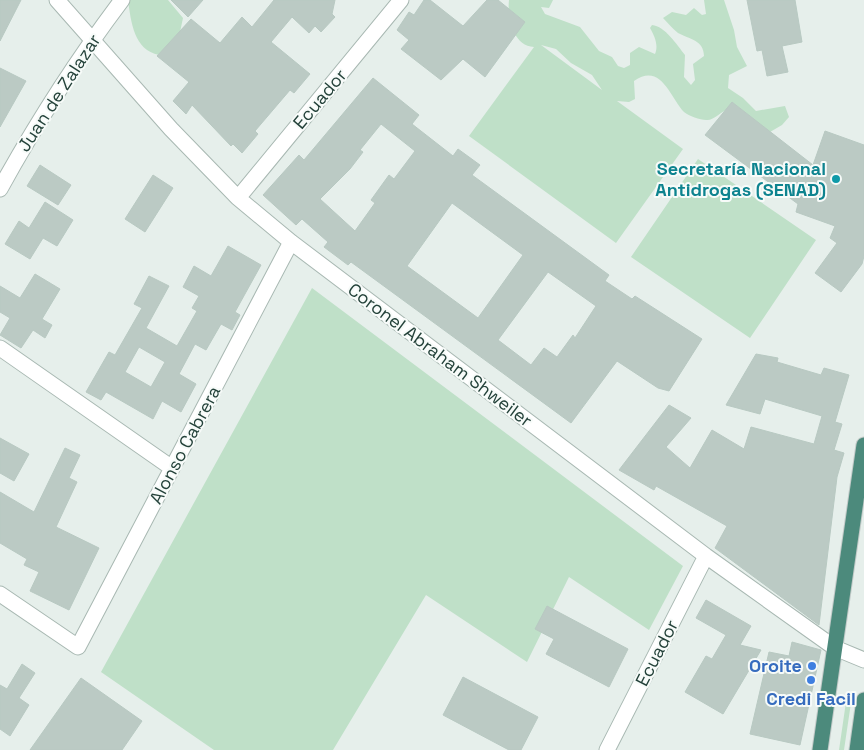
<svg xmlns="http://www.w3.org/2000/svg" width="864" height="750" font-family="'Space Grotesk',sans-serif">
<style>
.green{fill:#bfe0c8;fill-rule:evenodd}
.building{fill:#bbcac4;stroke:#b8c9c2;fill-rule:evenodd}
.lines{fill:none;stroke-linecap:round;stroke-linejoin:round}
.minor-casing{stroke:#a8b8b2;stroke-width:17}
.tertiary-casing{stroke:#a8b8b2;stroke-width:17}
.trunk-casing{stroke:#c2cac8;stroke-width:17}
.minor{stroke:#fff;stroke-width:15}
.tertiary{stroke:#fff;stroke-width:15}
.trunk{stroke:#4c8a7c;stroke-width:15}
.culture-dot{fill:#0f9aa8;stroke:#f7fbf9;stroke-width:2}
.shop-dot{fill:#3f7fe0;stroke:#f7fbf9;stroke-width:2}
.labels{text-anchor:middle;stroke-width:4;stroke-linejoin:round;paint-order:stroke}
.street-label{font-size:18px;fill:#24423a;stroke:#f7fbf9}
.culture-label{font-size:18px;font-weight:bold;fill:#0d838f;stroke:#f7fbf9;text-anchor:end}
.shop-label{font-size:18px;font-weight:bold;fill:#366cbe;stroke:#f7fbf9;text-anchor:end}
</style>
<rect width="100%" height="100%" fill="#e6efeb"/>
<path class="green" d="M128,0H168L183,18L180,32L159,55C134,50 131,22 128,0Z
M509,0H553L549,8L541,7L545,14L580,27L599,51L612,57L618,66L624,68L630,65V53L639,47L655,54C659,45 654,35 650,28L652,25C665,26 677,45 685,55L684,77L691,85L695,80L693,64L704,56C704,40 689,39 678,33C673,29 668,23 663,18L672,12L686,15L694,8L702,15L706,14L704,0H724L734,30L737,47L747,66L729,75L728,88L743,98L756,111L785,106L789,117L782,125L770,132L729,109C721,111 714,121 706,120C700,120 689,116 684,112C670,97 661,62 634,81L635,99L629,102L617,101L683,149L616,243L469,136L534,47C513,46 507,17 509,0ZM541,45L556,49L571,63L592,75L602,90Z
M698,159L816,240L750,338L631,257Z
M312,288L683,566L649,630L569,577L527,662L426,595L333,750H214L101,672Z
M850,693L852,696L844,750H839L847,695Z"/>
<path class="building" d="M0,0H21L0,41Z
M171,0H203L188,17Z
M274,0H335L332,14L335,17L321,32L315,26L309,33L292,17L271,42L310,74L294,93L290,90L255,131L258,134L242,153L233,144L231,146L192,105L186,114L173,101L189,82L157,56L191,19L220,43L242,17L252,27Z
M424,0H430L463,26L487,0H498L525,22L485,77L463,59L441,80L401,49L409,40L397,30L409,12L414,15Z
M747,0H795L802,42L782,46L788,72L767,76L762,50L757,51Z
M0,68L26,81L0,127Z
M373,78L419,115L412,124L453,156L458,149L480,165L472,175L609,275L605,281L632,299L635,296L702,339L669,391L658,388L617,361L571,423L351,262L348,265L324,247L328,242L302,219L296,225L263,195L299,155L304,160ZM381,124L415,151L394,179L389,175L371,200L375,203L355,231L320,199L350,169L363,152L360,150ZM452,203L523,255L478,318L407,266ZM548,272L596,306L575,338L573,335L557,357L544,348L531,365L498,340Z
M732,102L813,165L825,131L864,145V256L862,264L841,292L815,273L837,243L830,238L835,226L796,212L798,204L705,135Z
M40,165L71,185L58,205L27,186Z
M153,175L173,188L145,232L125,219Z
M45,202L73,220L57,246L43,238L30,259L5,244L19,221L29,228Z
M228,246L261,265L235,312L240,315L232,330L221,324L206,350L195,344L179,374L196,384L181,412L162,401L153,419L106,392L101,400L86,392L109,352L115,355L142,308L134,304L149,276L169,286L146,328L177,346L197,311L192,308L199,296L183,287L194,266L211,276ZM139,347L165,362L151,387L125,372Z
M35,274L60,289L42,319L52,325L45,338L33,330L21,348L0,335L10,318L0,312V286L20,298Z
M756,354L778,358L777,362L821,375L824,368L849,375L835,422L842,424L834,450L844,453L837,477L819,625L715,548L727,526L656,486L654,490L619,470L669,405L691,418L666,447L690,468L712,430L744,449L751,427L814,444L822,416L765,399L760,414L726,405Z
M0,438L29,454L14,481L0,473Z
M65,448L80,455L69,478L77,482L56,527L99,548L69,610L30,591L39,572L24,565L27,559L0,543V492L34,512Z
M706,600L751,626L740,645L761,650L723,714L685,692L706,656L712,659L726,635L696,618Z
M547,606L628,649L609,687L546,654L554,639L535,629Z
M792,642L821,650L800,745L750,734L769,652L789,656Z
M22,664L35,673L19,698L29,705L10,736L0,729V685L7,689Z
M463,677L538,717L521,750H509L443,715Z
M81,678L142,721L122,750H30Z"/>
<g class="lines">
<g class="minor-casing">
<path id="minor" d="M57,0L171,129L238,198L291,242L706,556L835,648L864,660
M238,198L401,0
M0,348L172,468
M0,594L78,647L291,242
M607,750L706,556"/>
</g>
<g class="tertiary-casing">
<path id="tertiary" d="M0,189C37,122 76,61 122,0"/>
</g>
<g class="trunk-casing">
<path id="trunk" d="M820,750L864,445
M857,750L864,700"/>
</g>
<use href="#minor" class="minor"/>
<use href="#tertiary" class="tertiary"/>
<use href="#trunk" class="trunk"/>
</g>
<circle class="culture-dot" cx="836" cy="179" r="5"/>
<g class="shop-dot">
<circle cx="812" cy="666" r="5"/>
<circle cx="811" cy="680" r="5"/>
</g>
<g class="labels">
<g class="street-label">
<text transform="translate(59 93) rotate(-57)" y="6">Juan de Zalazar</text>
<text transform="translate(320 99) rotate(-50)" y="6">Ecuador</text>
<text transform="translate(440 355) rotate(37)" y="6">Coronel Abraham Shweiler</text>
<text transform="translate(185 445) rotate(-62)" y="6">Alonso Cabrera</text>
<text transform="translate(657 653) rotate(-63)" y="6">Ecuador</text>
</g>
<g class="culture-label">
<text x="826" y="175">Secretaría Nacional<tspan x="826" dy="21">Antidrogas (SENAD)</tspan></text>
</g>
<g class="shop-label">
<text x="802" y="672">Oroite</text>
<text x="811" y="705" text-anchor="middle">Credi Facil</text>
</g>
</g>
</svg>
